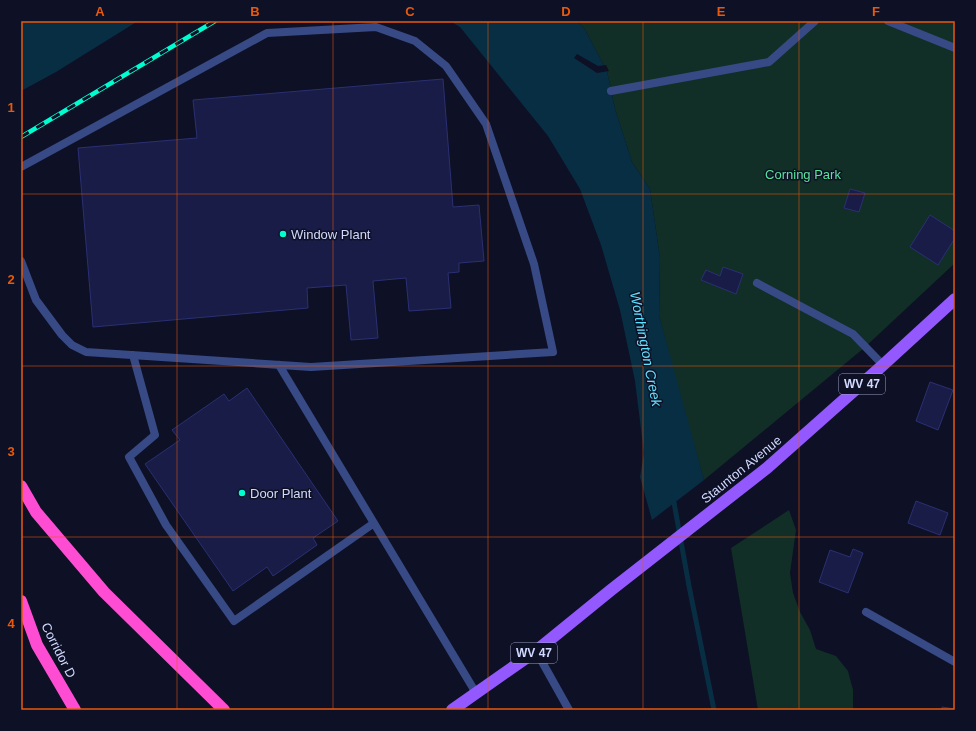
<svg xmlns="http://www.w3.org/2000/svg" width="976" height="731" font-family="Arial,sans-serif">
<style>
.green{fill:#112f26}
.water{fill:#082e43}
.pier{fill:#0e1025}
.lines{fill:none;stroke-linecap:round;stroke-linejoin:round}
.stream{stroke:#082e43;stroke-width:5}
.building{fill:#191c46;stroke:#2a3073}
.lane{stroke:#374a85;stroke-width:8}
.street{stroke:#374a85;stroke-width:8}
.primary{stroke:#9359ff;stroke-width:12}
.highway{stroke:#ff4dd3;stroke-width:12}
.rail-casing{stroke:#00fdd1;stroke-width:4.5}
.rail{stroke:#0e1025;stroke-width:3;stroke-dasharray:9;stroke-linecap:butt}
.grid{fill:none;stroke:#e8590c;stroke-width:1;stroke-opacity:0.55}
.poi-dot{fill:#00fdd1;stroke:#0e1025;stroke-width:1.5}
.labels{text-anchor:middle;stroke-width:3;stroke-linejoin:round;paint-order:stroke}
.shield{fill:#0e1025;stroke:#979dbe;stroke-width:1}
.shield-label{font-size:12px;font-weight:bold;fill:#d2d9ff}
.park-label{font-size:13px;fill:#59e39b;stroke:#0e1025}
.poi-label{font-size:13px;fill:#d2d9ff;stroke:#0e1025;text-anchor:start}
.street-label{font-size:13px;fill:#d2d9ff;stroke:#0e1025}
.water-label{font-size:14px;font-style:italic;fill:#60e1ff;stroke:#0e1025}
.neatline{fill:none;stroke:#e8590c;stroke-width:1.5}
.grid-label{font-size:13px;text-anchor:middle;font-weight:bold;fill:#e8590c}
</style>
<rect width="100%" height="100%" fill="#0e1025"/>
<path class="green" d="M576,21H955V263L864,348L704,480L679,394L659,315L660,258L650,189L632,162L615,109L607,71L584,28Z
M789,510L796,530L790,573L793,593L800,612L810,630L816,649L836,656L848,671L853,690V710H758L731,548Z"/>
<path class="water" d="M21,21H138L56,72L21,91Z
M450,21H576L584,28L607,71L615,109L632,162L650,189L660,258L659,315L704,480L652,520L640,477L644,453L635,381L620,310L601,245L580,189L548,136L460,27Z"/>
<path class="pier" d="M577,54L598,66L606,65L609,71L597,73L574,58Z"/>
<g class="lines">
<path class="stream" d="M673,497L689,586L714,710"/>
</g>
<path class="building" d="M443,79L453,207L479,205L484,261L459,263V272L448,273L451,308L409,311L406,278L373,281L378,338L351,340L346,285L307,288L308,308L93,327L78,148L197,138L193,100Z
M850,189L865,193L859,212L844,208Z
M930,215L955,231V238L938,265L910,247Z
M723,267L743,274L736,294L701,280L706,270L720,276Z
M930,382L953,390L938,430L916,421Z
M247,388L338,521L313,538L317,545L273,576L267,567L233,591L145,464L180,440L172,430L224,394L229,401Z
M916,501L948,513L940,535L908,523Z
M853,549L863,553L848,593L819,582L830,550L850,557Z
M942,707L955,709V710H942Z"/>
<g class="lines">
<path class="lane" d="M888,21L955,48
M611,91L769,62L815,21
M21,167L267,33L376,27L415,41L446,66L486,124L534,264L553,352L311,367L86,352L72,345L62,335L36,300L21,261
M757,283L853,334L883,365
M133,355L155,435L129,457L166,525L234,621L374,523
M279,365L476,693"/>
<path class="street" d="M866,612L955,662
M536,651L569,710"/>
<path class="primary" d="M452,710L536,651L611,590L767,468L883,365L955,299"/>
<path class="highway" d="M21,486L36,512L104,592L224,710
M21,601L37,645L75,710"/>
<g class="rail-casing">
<path id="rail" d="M21,137L215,21"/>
</g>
<use href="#rail" class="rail"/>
</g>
<path class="grid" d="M177,21V710M333,21V710M488,21V710M643,21V710M799,21V710M21,194H955M21,366H955M21,537H955"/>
<g class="poi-dot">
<circle cx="283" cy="234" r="4"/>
<circle cx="242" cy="493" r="4"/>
</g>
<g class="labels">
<g class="shield">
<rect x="839" y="374" width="46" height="20" rx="3"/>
<rect x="511" y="643" width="46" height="20" rx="3"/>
</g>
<g class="shield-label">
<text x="862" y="388">WV 47</text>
<text x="534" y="657">WV 47</text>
</g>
<g class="park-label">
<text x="803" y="179">Corning Park</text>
</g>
<g class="poi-label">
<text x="291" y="239">Window Plant</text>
<text x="250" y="498">Door Plant</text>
</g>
<g class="street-label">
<text transform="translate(741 469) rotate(-39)" y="5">Staunton Avenue</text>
<text transform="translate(59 650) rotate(63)" y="5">Corridor D</text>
</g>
<g class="water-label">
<text transform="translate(646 349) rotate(79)" y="5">Worthington Creek</text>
</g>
</g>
<rect width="976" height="731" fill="none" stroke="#0e1025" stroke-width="44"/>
<rect x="22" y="22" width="932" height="687" class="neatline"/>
<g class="grid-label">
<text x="100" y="16">A</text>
<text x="255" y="16">B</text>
<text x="410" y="16">C</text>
<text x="566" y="16">D</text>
<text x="721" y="16">E</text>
<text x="876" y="16">F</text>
<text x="11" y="112">1</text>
<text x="11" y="284">2</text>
<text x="11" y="456">3</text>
<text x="11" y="628">4</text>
</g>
</svg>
